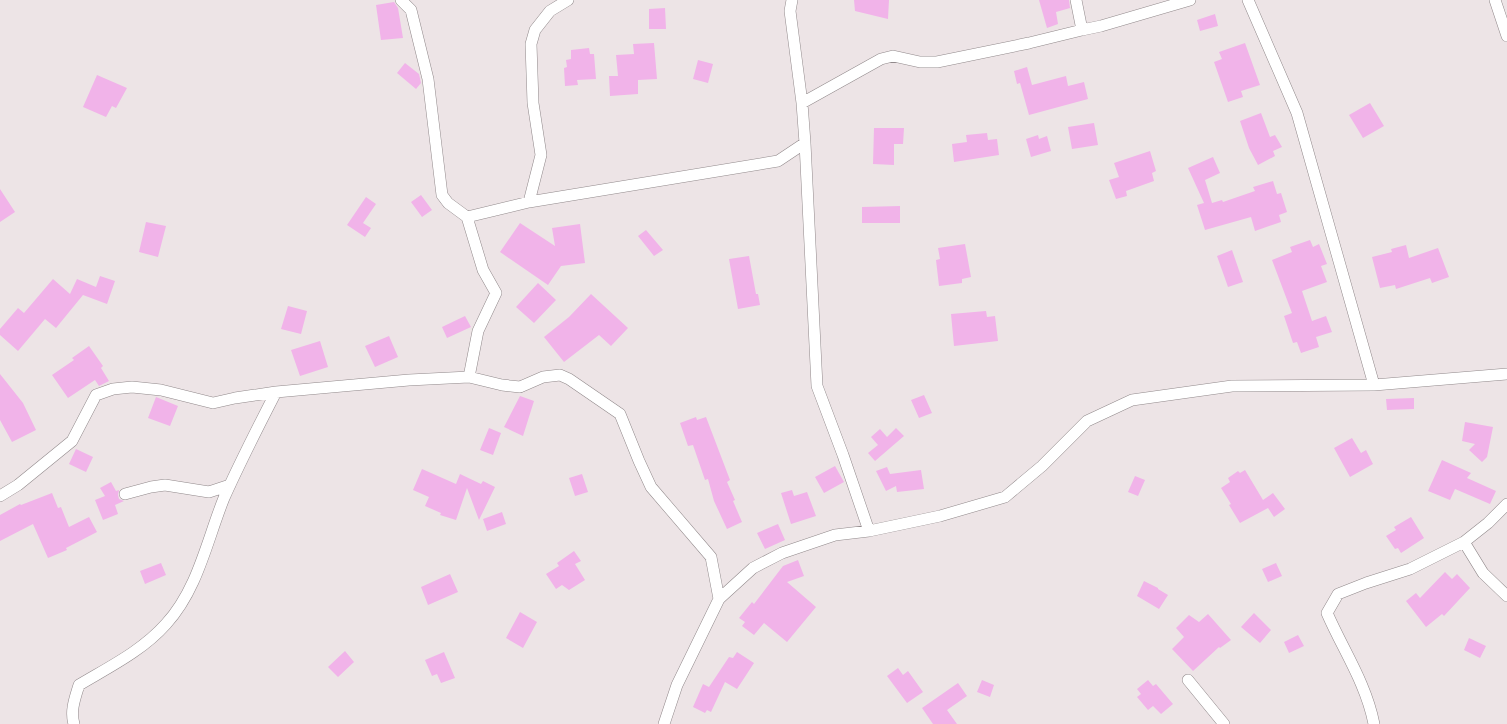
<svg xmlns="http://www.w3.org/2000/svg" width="1507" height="724" font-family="'Fira Sans Condensed',sans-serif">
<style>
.building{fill:#f1b3e9}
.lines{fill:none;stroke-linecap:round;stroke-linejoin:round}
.minor-casing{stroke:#91898b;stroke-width:12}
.minor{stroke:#fff;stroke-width:11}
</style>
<rect width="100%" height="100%" fill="#ede4e6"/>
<path class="building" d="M854,0H889L888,19L855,11Z
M1039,0H1069L1070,8L1056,12L1058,24L1047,28Z
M394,2L398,8L403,38L381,40L376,5Z
M665,8L666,29H649V9Z
M1215,14L1218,26L1200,31L1197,20Z
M654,43L657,79L638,80V94L610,96L609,76H618L616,55L634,54L633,44Z
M1245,43L1260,85L1241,91L1243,97L1228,102L1214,62L1222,59L1219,52Z
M589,48L590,54H594L596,79L577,80L578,85L565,86L564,68L567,67L566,60L571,59V50Z
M698,60L713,64L708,83L693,79Z
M405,63L419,74L421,83L416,89L397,73Z
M1027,67L1032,85L1066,76L1068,86L1084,82L1088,99L1029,115L1020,83L1017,84L1014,71Z
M97,75L127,88L116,108L112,106L106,117L83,107Z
M1370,103L1384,126L1363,138L1349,115Z
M1261,113L1270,137L1275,135L1282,147L1273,151L1275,156L1258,165L1249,148L1240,121Z
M1094,123L1098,145L1072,149L1068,127Z
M874,128H904L903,144H894V165L873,164Z
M987,133L988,140L997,139L999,155L954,162L952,144L967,142L966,135Z
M1038,135L1039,139L1047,136L1051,151L1031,157L1026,139Z
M1150,151L1156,171L1152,173L1154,181L1126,191L1127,196L1116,199L1109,180L1119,177L1114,163Z
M1213,157L1220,173L1205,180L1212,203L1222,200L1223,202L1255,191L1253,187L1273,181L1277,194L1281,193L1287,212L1279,215L1281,222L1255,231L1251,217L1205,230L1197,205L1204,203L1188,168Z
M0,189L15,212L0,222Z
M421,195L432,210L422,217L411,202Z
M366,197L376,204L363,223L371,228L365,237L347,225Z
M900,206V223H862V207Z
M146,222L166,226L158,257L139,252Z
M520,223L555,246L552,228L580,224L585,263L561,266L548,285L500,252Z
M646,230L663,250L654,256L638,236Z
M1310,240L1313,247L1319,244L1327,264L1321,266L1327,282L1302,291L1312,321L1326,316L1332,332L1316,337L1319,347L1301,353L1297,342L1293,343L1284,316L1292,313L1272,260L1292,252L1290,247Z
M965,244L971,277L962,279V283L939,286L936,260L940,259L938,248Z
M1406,245L1409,258L1438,248L1449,277L1432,283L1430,278L1396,289L1395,285L1380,288L1372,257L1392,252L1391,249Z
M1232,250L1243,282L1228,287L1217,256Z
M749,256L756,294H758L760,305L738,309L729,259Z
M100,276L115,281L107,304L83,295L56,328L45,319L18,351L0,335V329L18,308L24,313L53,279L70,294L77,279L96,287Z
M538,283L556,300L534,323L516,307Z
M591,294L628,328L611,346L599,335L564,362L544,337L569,317Z
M288,306L307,311L301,334L281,329Z
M986,311L987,317L995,316L998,341L954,346L951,314Z
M465,316L471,327L447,338L442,327Z
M389,336L398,357L375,367L365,346Z
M320,341L328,367L300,376L291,350Z
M89,346L103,366L101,368L109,381L99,386L95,380L68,398L52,375L74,360L72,358Z
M0,374L23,403L36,430L12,442L0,420Z
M924,395L932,413L919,418L911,400Z
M520,396L534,401L523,436L504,427Z
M156,397L178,406L170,426L148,418Z
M1414,398V409L1387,410L1386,399Z
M696,417L697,420L706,417L730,480L727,482L735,500L733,501L742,522L727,529L714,501L708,479L705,480L693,445L688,446L680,423Z
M1465,422L1493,427L1487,457L1482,462L1469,450L1475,444L1462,441Z
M489,428L501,433L493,455L480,450Z
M896,428L904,436L875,461L868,453L878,445L871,437L880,429L887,437Z
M1352,438L1361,453L1366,450L1373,464L1350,477L1334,448Z
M76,449L93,457L86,472L69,464Z
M1442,460L1471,473L1467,478L1496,491L1490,504L1455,489L1450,500L1428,491Z
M835,466L844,482L824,493L815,477Z
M887,467L890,474L921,470L924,489L897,492L896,486L886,491L876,471Z
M422,469L456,484L460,474L481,484L483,481L495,487L479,520L467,488L456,520L440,515L441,513L425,506L429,497L413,490Z
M1245,470L1263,500L1273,493L1285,509L1274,517L1268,508L1240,523L1229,505L1231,504L1221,488L1230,482L1228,478L1238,471L1240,473Z
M582,474L588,492L575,496L569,478Z
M1135,476L1145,480L1138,496L1128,492Z
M111,482L116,491L119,490L118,495L119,499L124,501L115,505L118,514L103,520L95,500L105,496L100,488Z
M792,490L794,496L807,492L816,516L791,524L781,493Z
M52,493L58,508L61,507L69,527L89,517L97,532L66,548L67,550L48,558L33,524L0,541V515L20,504L21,505Z
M502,512L506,524L487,531L483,519Z
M1411,517L1424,538L1401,553L1398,548L1395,549L1386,536L1396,530L1394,527Z
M778,524L785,540L765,549L757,533Z
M574,551L581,561L575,564L585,580L569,590L562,585L556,589L546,574L559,566L557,563Z
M798,560L804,576L787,582L816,607L787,642L764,623L754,635L742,626L745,622L739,618L752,602L754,604L783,566Z
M161,563L166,575L145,584L140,571Z
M1276,563L1282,576L1268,582L1262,569Z
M1445,572L1452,579L1457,574L1470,588L1444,616L1442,614L1426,627L1406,601L1416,593L1420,598Z
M450,574L458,592L428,605L421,587Z
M1144,581L1158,588V589L1168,595L1159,609L1137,596Z
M520,612L537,622L523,648L506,638Z
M1254,613L1271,630L1260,643L1241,627Z
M1208,614L1231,640L1220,648L1219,647L1193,671L1172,649L1184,637L1176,628L1189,615L1199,622Z
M1298,635L1304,646L1289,653L1284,642Z
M1469,638L1486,646L1480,658L1464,650Z
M345,651L354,662L338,677L328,667Z
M444,652L455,678L441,683L437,674L432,676L425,660Z
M737,652L754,663L737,689L725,682L711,712L707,710L705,713L693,707L703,684L709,687L729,657L733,658Z
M898,668L903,675L908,671L923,692L907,703L887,676Z
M982,680L994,685L990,697L977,692Z
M1148,680L1153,686L1156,684L1173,704L1161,714L1153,706L1148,710L1137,697L1141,694L1137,689Z
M958,683L967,696L947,710L957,724H933L922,708Z"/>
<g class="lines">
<g class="minor-casing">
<path id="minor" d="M401,0L411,10L428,79L442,195L448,203L467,217
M792,0L790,11L802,103L805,143L817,386L843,455L869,531
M1076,0L1082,30L1101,26L1190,0
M1248,0L1297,113L1374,385
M1495,0L1507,36
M802,103L881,59L893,56L920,62H937L1029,43L1082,30
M529,202L778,161L805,143
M469,377L478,331L496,293L483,270L467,217L529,202L541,155L533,103L531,44L535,30L550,11L568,0
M125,494L151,487L165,485L209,492L230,485
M0,496L18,485L72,441L96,395L113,389L132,387L161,390L213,403L235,398L276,392L409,380L469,377L502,385L520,387L543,377L560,375L569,379L620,414L639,461L651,487L711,557L719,599
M1464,542L1483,573L1507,596
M1188,680L1224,724
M74,724C70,711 75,698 79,685C109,667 142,651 166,624C198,589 207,540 224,498C240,462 258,427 276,392
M664,724L677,685L719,599L753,568L782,553L835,535L869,531L940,516L1005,497L1042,466L1087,421L1132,400L1232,386L1374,385L1507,374
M1374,724C1366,683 1343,650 1327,613L1338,594L1366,583L1410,569L1464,542L1488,523L1507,504"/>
</g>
<use href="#minor" class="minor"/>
</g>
</svg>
